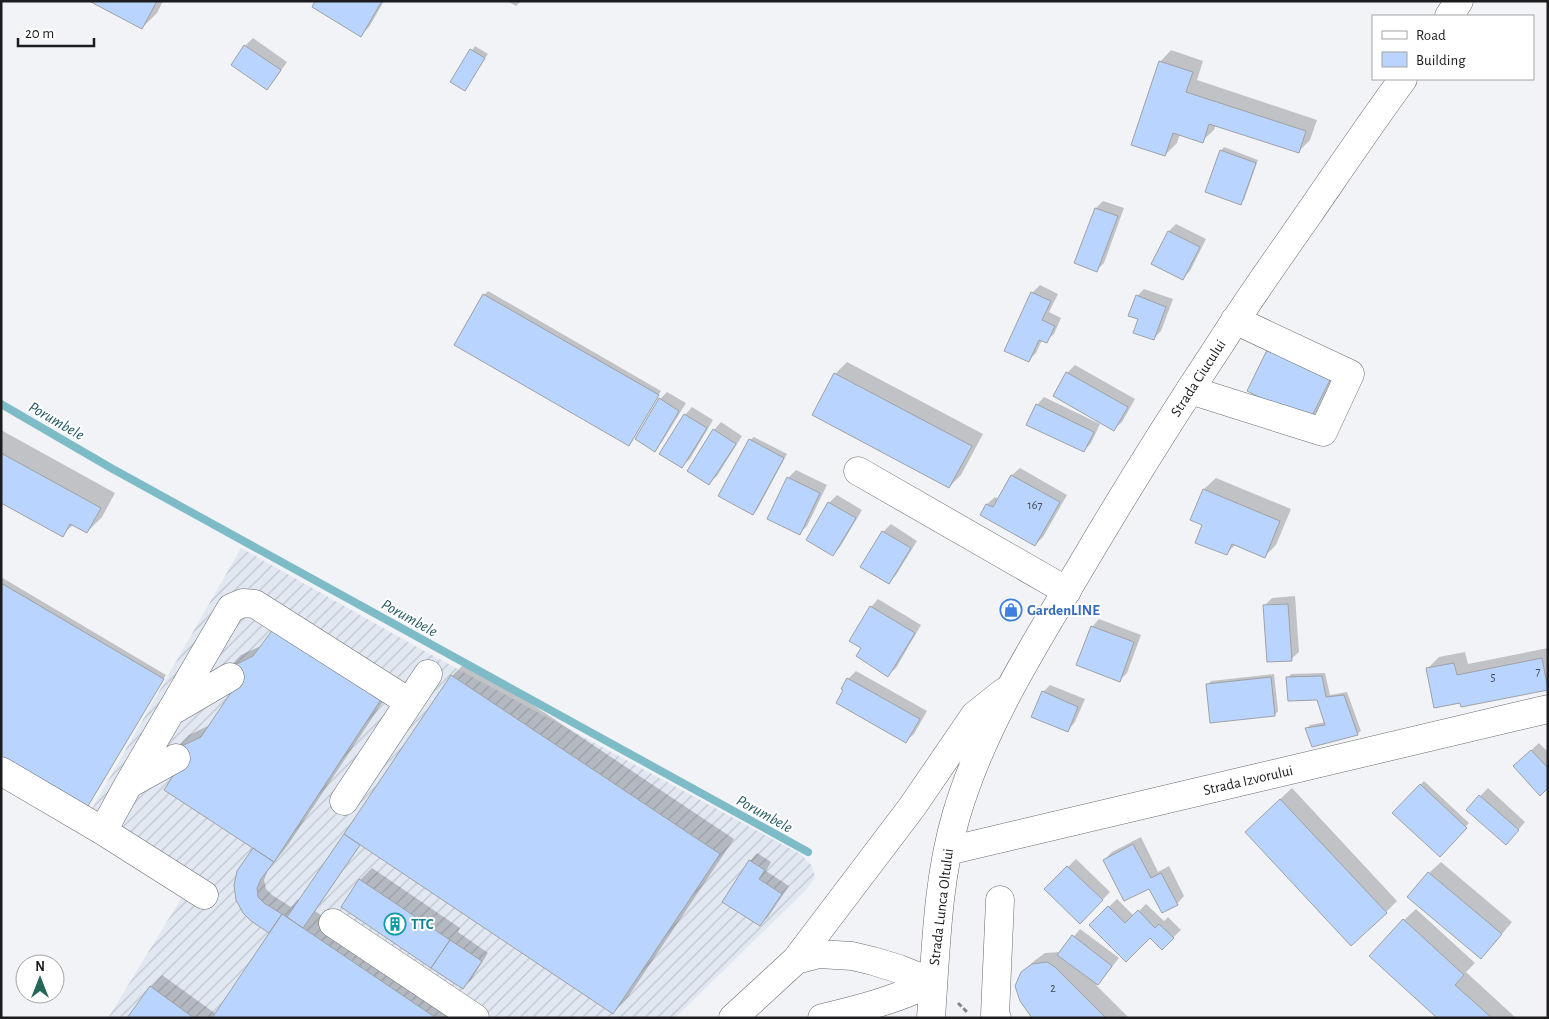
<svg xmlns="http://www.w3.org/2000/svg" width="1549" height="1019" font-family="'Alegreya Sans',sans-serif">
<style>
.industrial{fill:url(#industrial-furrows)}
.shadow{fill:#0003}
.lines{fill:none;stroke-linecap:round;stroke-linejoin:round}
.stream{stroke:#7dbbc6;stroke-width:8}
.building{fill:#b9d5ff;stroke:#9fa1a4}
.minor-casing{stroke:#696b6e;stroke-width:29}
.major-casing{stroke:#696b6e;stroke-width:29}
.path{stroke:#86878a;stroke-width:3;stroke-dasharray:5 2.5;stroke-linecap:butt}
.minor{stroke:#fff;stroke-width:28}
.major{stroke:#fff;stroke-width:28}
.labels{text-anchor:middle;stroke-width:4;stroke-linejoin:round;paint-order:stroke}
.number-label{font-size:12px;fill:#434a56}
.street-label{font-size:15px;fill:#1c1c1e;stroke:#fff}
.shop-label{font-size:15px;font-weight:bold;fill:#366cbe;stroke:#fff;text-anchor:start}
.culture-label{font-size:15px;font-weight:bold;fill:#0d838f;stroke:#fff;text-anchor:start}
.water-label{font-size:16px;font-style:italic;fill:#245961;stroke:#fff}
</style>
<defs>
<pattern id="industrial-furrows" width="10" height="10" patternUnits="userSpaceOnUse" patternTransform="scale(1.25)"><rect width="10" height="10" fill="#e1e8f2"/><path d="M-1 1l2-2M0 10L10 0M9 11l2-2" fill="none" stroke="#c0c6cf"/></pattern>
</defs>
<rect width="100%" height="100%" fill="#f1f3f7"/>
<path class="industrial" d="M241,548L417,647L802,855L812,866L815,877L808,888L675,1018H108L185,892L82,826Z"/>
<path class="shadow" d="M92,1H163L157,13L142,28Z
M317,1H384L369,27L361,35Z
M507,1H521L516,6Z
M253,38L287,62L274,81L267,88L232,65L245,46Z
M475,46L488,54L465,89L452,81Z
M1171,50L1203,61L1197,80L1317,120L1310,140L1298,152L1216,124L1214,130L1202,141L1180,134L1177,143L1165,155L1160,62Z
M1224,147L1258,160L1244,200L1240,203L1221,151Z
M1103,201L1124,208L1104,263L1097,270L1096,208Z
M1176,224L1206,239L1190,271L1182,279L1153,263L1169,231Z
M1040,285L1058,294L1049,312L1061,318L1054,334L1046,341L1042,340L1036,353L1028,361L1032,293Z
M1144,289L1173,299L1161,331L1153,339L1139,318L1137,296Z
M488,291L661,391L632,441L629,445L456,344L484,295Z
M1280,339L1340,368L1321,409L1309,420Z
M847,362L983,434L961,475L949,487L835,374Z
M1075,365L1135,399L1122,422L1114,429L1054,395L1067,373Z
M667,392L686,403L662,442L655,450L660,399Z
M1044,397L1100,424L1091,443L1084,451L1037,405Z
M692,407L713,420L690,459L682,466L685,415Z
M721,422L742,436L717,476L709,483L714,430Z
M1,430L115,493L102,517L87,532L74,524L62,535L1,502Z
M754,437L787,454L757,510L753,513L750,440Z
M1020,468L1067,495L1043,537L1035,545L982,515L987,504L995,497L999,499L1012,475Z
M796,470L827,485L807,526L800,533L788,478Z
M1216,478L1291,509L1276,545L1265,556L1236,544L1226,554L1204,524L1192,519L1204,489Z
M837,495L862,510L840,547L833,555L807,540L829,503Z
M891,524L917,541L896,575L889,583L883,532Z
M1,577L166,675L88,806L85,809L1,760Z
M1295,596L1299,652L1291,659L1264,606L1272,598Z
M878,599L921,625L896,668L888,675L863,648L871,607Z
M1099,619L1141,635L1127,673L1120,680L1092,627Z
M263,645L396,682L288,845L268,870L264,880L266,889L272,895L291,907L298,899L300,900L452,676L467,661L734,839L628,997L613,1012L361,844L315,911L473,1018H129L151,987L162,975L216,1014L271,933L252,920L255,848L181,765L174,751L189,735L210,725L238,685L226,670L241,655Z
M1548,648V689L1461,701L1427,669L1439,657L1465,652L1468,664Z
M856,671L927,711L914,734L906,741L842,689L848,679Z
M1325,673L1330,695L1347,692L1361,731L1357,734L1307,728L1310,725L1326,722L1318,698L1288,678L1291,674Z
M1274,674L1278,711L1275,715L1208,685L1211,681Z
M1050,685L1085,699L1075,722L1068,730L1043,692Z
M1539,743L1548,752V787L1522,759Z
M1424,781L1469,823L1440,855L1394,813Z
M1292,788L1397,901L1386,912L1258,820Z
M1488,788L1525,822L1513,836L1468,809Z
M1141,837L1158,872L1169,866L1184,896L1177,904L1104,860L1112,852Z
M757,853L771,862L766,871L789,886L768,917L760,925L750,861Z
M1076,859L1110,892L1080,923L1046,889Z
M1441,862L1512,922L1492,946L1429,873Z
M372,868L460,928L458,932L488,953L471,980L463,987L360,880Z
M1117,899L1134,916L1146,904L1164,921L1168,917L1181,930L1162,948L1150,936L1090,925Z
M1416,909L1475,963L1466,972L1516,1018H1439L1404,920Z
M1080,929L1119,958L1105,976L1096,985L1129,1018H1034L1022,973L1034,961L1045,953L1061,952Z"/>
<g class="lines">
<path class="stream" d="M1,404L111,468L808,852"/>
</g>
<path class="building" d="M89,1H157L142,29Z
M315,1H382L361,37L312,7Z
M244,45L281,70L267,90L231,65Z
M470,49L485,58L465,91L450,82Z
M1159,61L1193,72L1186,92L1306,131L1299,153L1209,124L1203,143L1173,133L1165,156L1131,145Z
M1220,150L1256,163L1241,205L1205,192Z
M1095,208L1118,216L1097,272L1074,263Z
M1168,231L1200,247L1183,280L1151,264Z
M1031,292L1051,301L1042,320L1055,326L1047,343L1039,340L1029,362L1004,351Z
M483,294L659,395L629,446L454,345Z
M1136,295L1166,307L1154,340L1133,333L1138,319L1128,316Z
M1267,350L1330,380L1309,422L1247,391Z
M1066,372L1128,407L1114,431L1053,396Z
M834,373L972,446L949,488L812,415Z
M659,398L679,411L655,452L635,439Z
M1036,404L1094,432L1084,452L1026,425Z
M684,414L707,428L682,468L659,454Z
M713,429L736,444L709,485L687,471Z
M749,439L784,458L753,515L718,496Z
M1,453L101,508L87,533L70,524L63,537L1,503Z
M1011,475L1060,502L1035,546L980,515L986,504L993,507Z
M787,477L820,493L800,535L767,519Z
M1203,489L1280,521L1265,558L1232,544L1227,555L1195,543L1202,525L1190,520Z
M828,502L856,518L833,556L806,540Z
M882,531L911,548L889,584L860,567Z
M1,583L164,679L85,811L1,761Z
M1288,604L1292,661L1267,662L1263,605Z
M870,606L915,633L888,677L856,656L861,648L849,641Z
M1091,626L1134,642L1120,682L1076,665Z
M274,628L382,698L274,862L164,790L180,765L173,750L201,737L236,685L225,670L253,656Z
M1542,658L1548,690L1461,707L1460,703L1434,708L1426,668L1454,663L1457,675Z
M451,675L720,854L613,1014L344,834Z
M1322,676L1326,697L1344,695L1358,735L1312,747L1305,728L1325,725L1317,700L1288,701L1286,677Z
M1271,677L1275,716L1210,723L1206,684Z
M847,678L920,719L906,743L836,703L843,690L841,689Z
M1042,691L1078,707L1068,732L1031,717Z
M1531,750L1548,768V788L1540,796L1513,766Z
M1420,784L1467,828L1440,857L1392,813Z
M1479,795L1519,830L1506,845L1466,810Z
M1280,799L1387,913L1351,946L1245,832Z
M344,834L360,845L303,928L287,917Z
M1133,844L1151,878L1161,873L1178,905L1162,913L1149,889L1124,901L1103,860Z
M253,848L274,862L261,879L257,888L258,897L264,903L282,914L269,933L251,921L243,913L236,900L234,885L237,871Z
M749,860L765,870L759,879L782,894L760,926L722,902Z
M1067,866L1103,900L1080,924L1044,889Z
M1428,872L1502,934L1481,959L1407,897Z
M359,879L450,940L431,968L341,907Z
M1108,906L1125,923L1138,910L1155,928L1159,924L1174,938L1162,950L1150,938L1126,962L1089,925Z
M282,914L303,928L436,1018H212Z
M1403,919L1464,975L1455,985L1492,1018H1437L1369,956Z
M1072,935L1112,966L1098,985L1057,955Z
M450,940L482,961L463,989L431,968Z
M1047,962L1055,967L1106,1018H1032L1020,1001L1015,986L1021,972L1032,964Z
M150,986L194,1018H127Z"/>
<g class="lines">
<g class="minor-casing">
<path id="minor" d="M1190,390L1323,432L1350,374L1235,320
M858,471L1067,591
M172,711L230,677
M1,771L103,831L204,895
M129,784L176,758
M344,801L428,674
M103,831L128,785L231,608L243,603L255,604L409,702
M948,851L1548,709
M333,923L475,1018
M997,1018L995,1015L1000,900"/>
</g>
<g class="major-casing">
<path id="major" d="M1449,16L1459,1
M796,960L819,954L852,956L873,961L899,969L932,982
M733,1018L796,960L912,807L975,715L1004,692
M822,1018C860,1009 898,999 932,982
M931,1018C936,950 937,882 956,816C984,721 1039,638 1089,553C1131,482 1175,412 1220,344C1248,300 1278,258 1308,215C1339,170 1370,124 1403,79"/>
</g>
<path class="path" d="M958,1003L968,1013"/>
<use href="#minor" class="minor"/>
<use href="#major" class="major"/>
</g>
<defs>
<g id="shop-ring" transform="scale(1.125)"><circle r="9.5" fill="#fff" stroke="#3f7fe0" stroke-width="1.5"/><path d="M-5-2.5h2.3a2.7 3.5 0 0 1 5.4 0H5L5.5 6h-11ZM-1.5-2.5h3a1.5 2.3 0 0 0-3 0Z" fill="#3f7fe0"/></g>
<g id="building-ring" transform="scale(1.125)"><circle r="9.5" fill="#fff" stroke="#0f9aa8" stroke-width="1.5"/><path d="M-4-6H4V6H1V3H-1V6H-4ZM-2.5-4.3h1.7v1.8h-1.7ZM.8-4.3h1.7v1.8H.8ZM-2.5-1h1.7V.8h-1.7ZM.8-1h1.7V.8H.8Z" fill="#0f9aa8"/></g>
</defs>
<g fill-rule="evenodd">
<use href="#shop-ring" x="1011" y="610"/>
<use href="#building-ring" x="395" y="924"/>
</g>
<g class="labels">
<g class="number-label">
<text x="1035" y="509">167</text>
<text x="1538" y="675">7</text>
<text x="1493" y="681">5</text>
<text x="1053" y="992">2</text>
</g>
<g class="street-label">
<text transform="translate(1198 378) rotate(-57)" y="5">Strada Ciucului</text>
<text transform="translate(1248 780) rotate(-13)" y="5">Strada Izvorului</text>
<text transform="translate(941 907) rotate(-83)" y="5">Strada Lunca Oltului</text>
</g>
<g class="shop-label">
<text x="1027" y="615">GardenLINE</text>
</g>
<g class="culture-label">
<text x="411" y="929">TTC</text>
</g>
<g class="water-label">
<text transform="translate(57 420) rotate(30)" y="6">Porumbele</text>
<text transform="translate(410 617) rotate(29)" y="6">Porumbele</text>
<text transform="translate(765 813) rotate(29)" y="6">Porumbele</text>
</g>
</g>
<rect width="1549" height="1019" fill="none" stroke="#1c1c1e" stroke-width="5"/>
<rect x="1372" y="15" width="162" height="65" fill="#ffffff" stroke="#a4a4a5"/>
<rect x="1382" y="31" width="25" height="8" fill="#ffffff" stroke="#a4a4a5"/>
<text x="1416" y="40" font-size="15" fill="#1c1c1e">Road</text>
<rect x="1382" y="52" width="25" height="15" fill="#b9d5ff" stroke="#a4a4a5"/>
<text x="1416" y="65" font-size="15" fill="#1c1c1e">Building</text>
<g transform="translate(40 979)"><circle r="24" fill="#ffffff" stroke="#a4a4a5"/>
<path d="M0-4L9 19L0 12L-9 19Z" fill="#256756"/>
<text y="-8" font-size="14" font-weight="bold" text-anchor="middle" fill="#1c1c1e">N</text>
</g>
<path d="M18 38v8h76v-8" fill="none" stroke="#1c1c1e" stroke-width="2.5"/>
<text x="25" y="38" font-size="15" fill="#1c1c1e" stroke="#ffffff" stroke-width="4" paint-order="stroke">20 m</text>
</svg>
